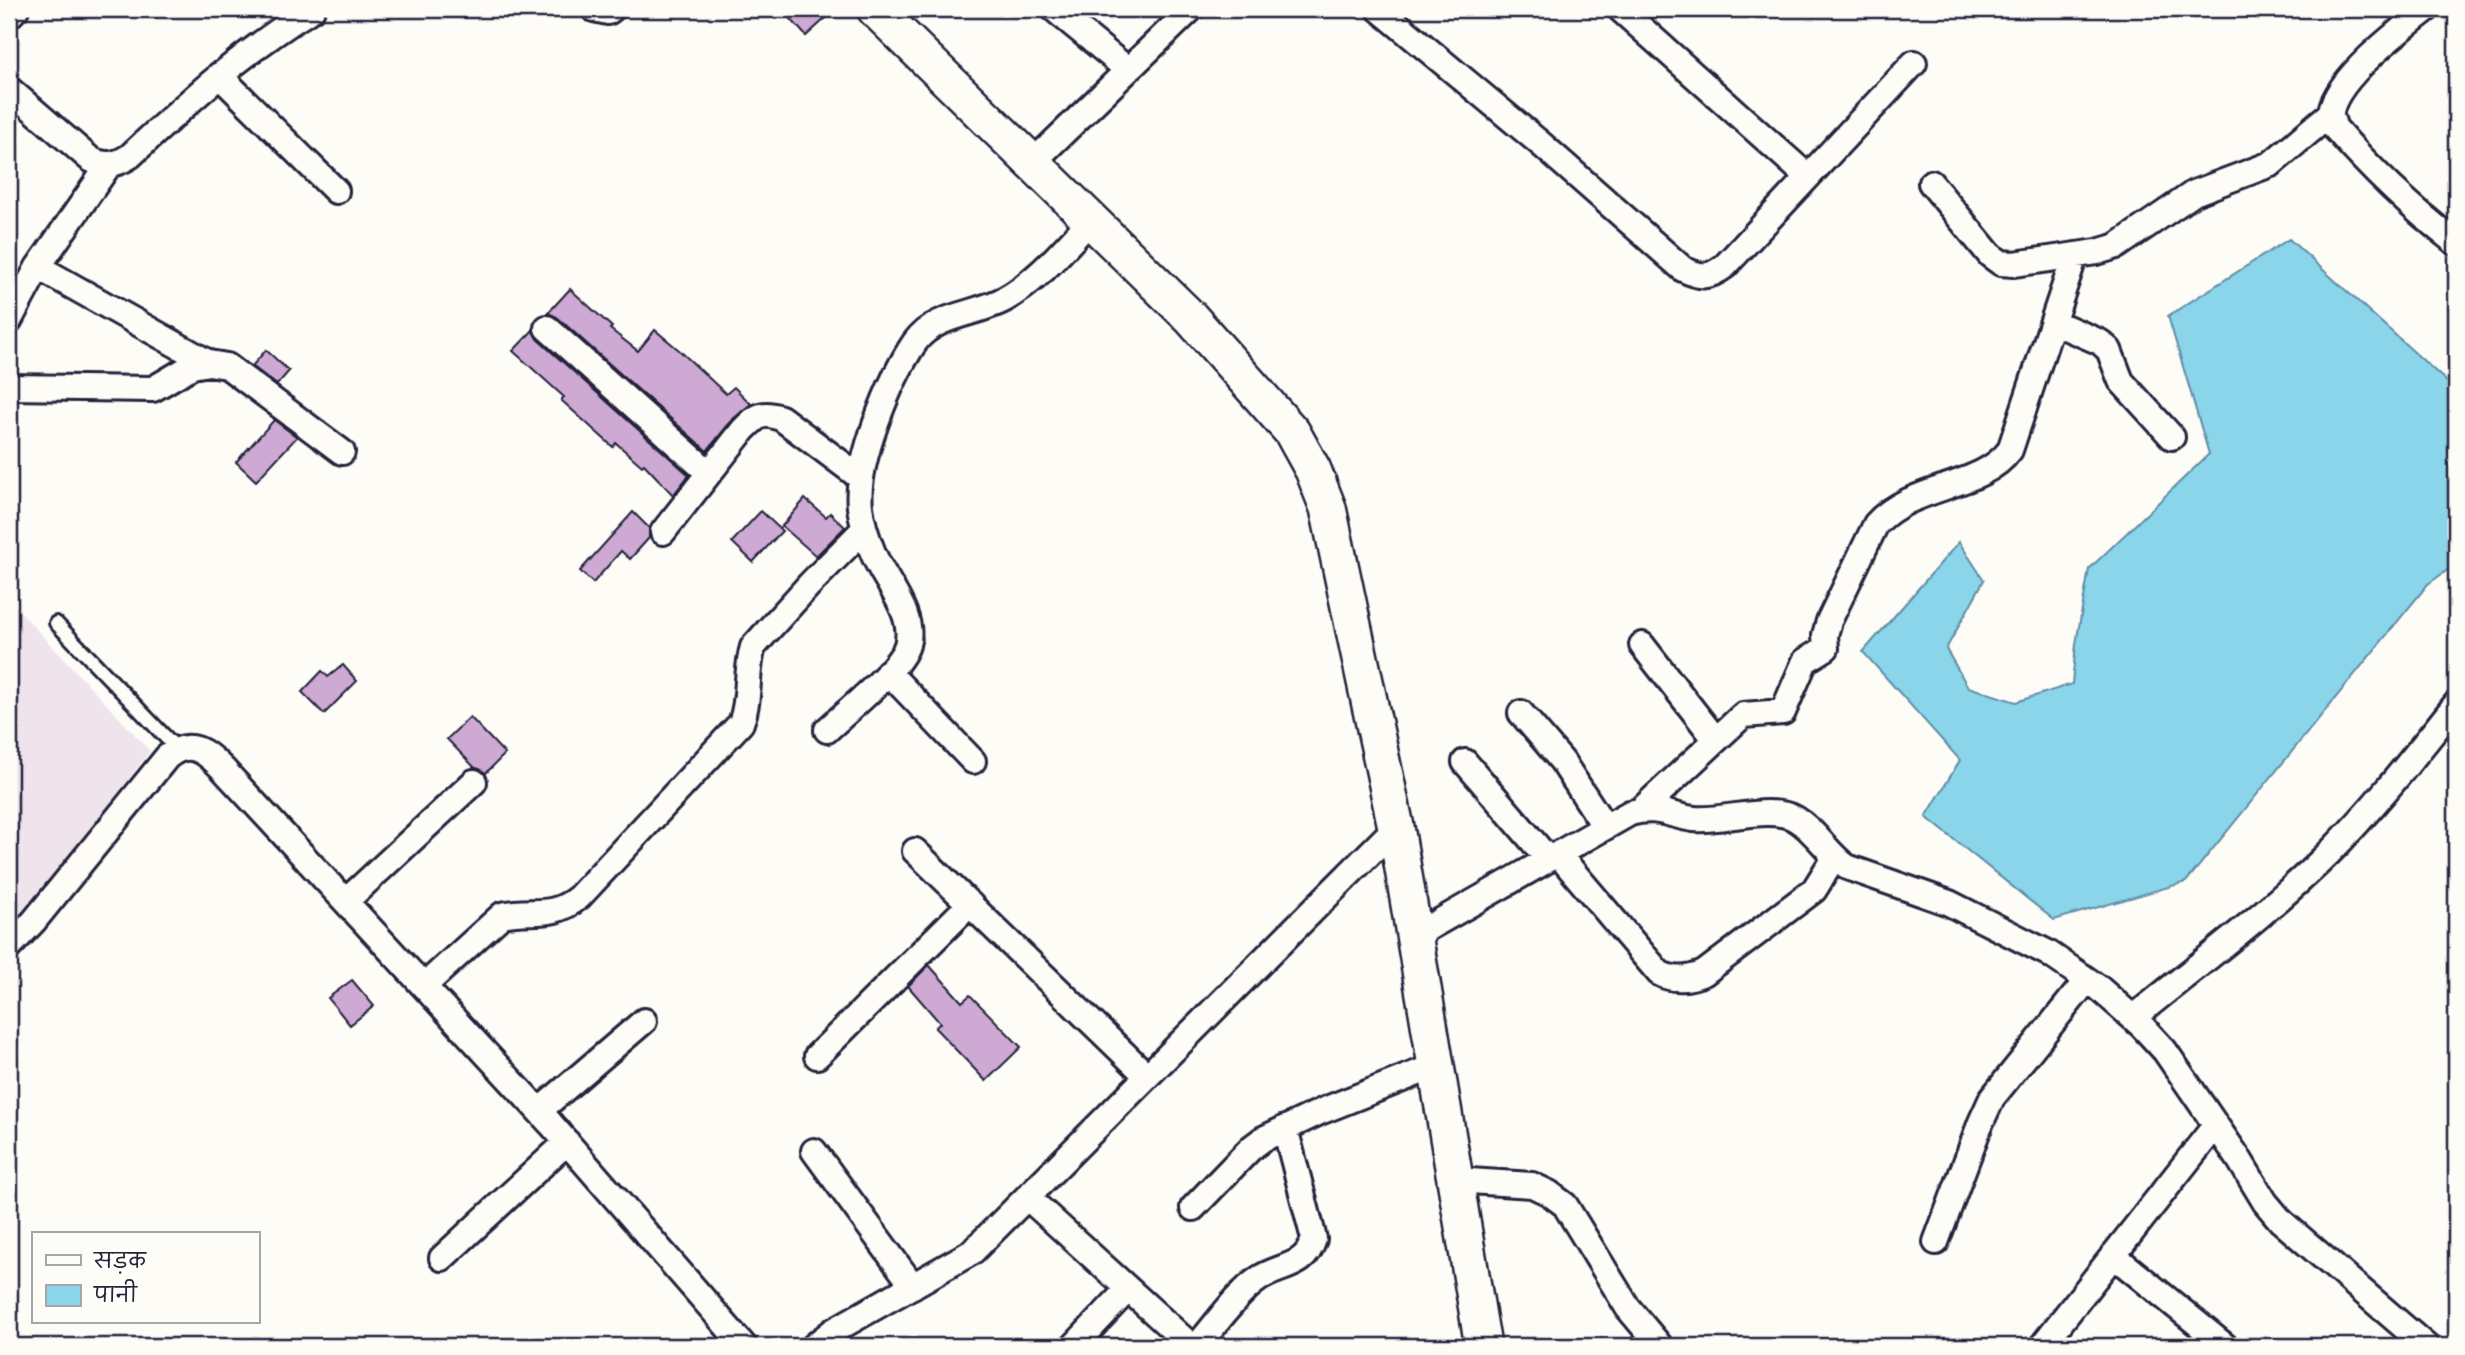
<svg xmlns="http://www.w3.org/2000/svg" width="2465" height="1355" font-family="'Gochi Hand','Playpen Sans Deva',sans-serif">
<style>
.built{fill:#efe3ec}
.water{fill:#8ad5ea;stroke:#608da4;stroke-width:2}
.building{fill:#cda9d3;stroke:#22223b;stroke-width:2}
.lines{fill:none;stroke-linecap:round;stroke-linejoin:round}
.lane-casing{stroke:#22223b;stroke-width:18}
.street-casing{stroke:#22223b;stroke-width:30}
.secondary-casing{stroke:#22223b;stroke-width:40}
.lane{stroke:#fdfcf7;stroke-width:12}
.street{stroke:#fdfcf7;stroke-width:24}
.secondary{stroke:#fdfcf7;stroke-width:35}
</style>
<rect width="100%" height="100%" fill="#fdfcf7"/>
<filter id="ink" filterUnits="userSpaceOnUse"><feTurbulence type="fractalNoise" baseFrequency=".0143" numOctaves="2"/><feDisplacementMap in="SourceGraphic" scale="14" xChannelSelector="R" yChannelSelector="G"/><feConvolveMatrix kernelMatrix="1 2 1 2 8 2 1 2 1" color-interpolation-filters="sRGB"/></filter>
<g filter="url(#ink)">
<path class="built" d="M9,600L150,751L15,928L9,934Z"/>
<path class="water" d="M2289,239L2456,390V564L2428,584L2186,882L2054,920L1926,817L1960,760L1863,652L1959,542L1984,580L1946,649L1968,687L2016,702L2072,684L2076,644L2089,569L2209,454L2168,316Z"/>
<path class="building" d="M782,9H836L806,36Z
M570,289L612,327L610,329L638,351L655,330L679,350L726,394L734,387L751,404L732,420L707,451L557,317L548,313Z
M533,330L537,339L689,475L673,495L644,464L642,466L616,443L613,447L561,400L564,397L513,351Z
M266,350L289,371L277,385L252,366Z
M274,420L297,437L256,481L236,462Z
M805,499L826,517L830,513L845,527L816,556L782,526Z
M761,511L782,531L753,562L732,542Z
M633,512L649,528V538L630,559L621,551L593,583L580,571Z
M343,665L357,681L324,714L302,692L322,671L328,677Z
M470,717L505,754L486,773L475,768L447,739Z
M929,965L962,1002L970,995L1021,1047L986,1081L935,1028L940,1023L908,986Z
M352,980L374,1006L350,1025L328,998Z"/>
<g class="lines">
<g class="lane-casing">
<path id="lane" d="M56,623L177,749"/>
</g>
<g class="street-casing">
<path id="street" d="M594,9L608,12L612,9
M1054,9L1128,70
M1379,9L1541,144L1683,269C1701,278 1709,278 1725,266L1914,63
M1620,9L1808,177
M2427,9C2400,30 2338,77 2331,111C2330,116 2333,121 2334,127C2371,170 2411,208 2456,243
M9,16L16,9
M219,75L336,191
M9,89L90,159C105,167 116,165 130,156C190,100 241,53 312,9
M1032,163L1191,9
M1931,183L1990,255L2001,263L2014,264L2097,252L2117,246L2194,193L2271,164L2331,113
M38,267L209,363
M9,321L38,267L109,165
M2053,322L2100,342L2109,350L2121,381L2172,437
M547,328L709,473
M9,387L153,389L192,366L209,363L227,366L342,452
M663,532L743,430C757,416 761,411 781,418L861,478
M1642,645L1716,740
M888,672L973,761
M1521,713L1562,761L1605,827
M827,730C847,711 900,669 907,645C916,614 884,581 873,553C867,538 862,523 860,507C855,463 890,379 915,342C935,314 976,315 1005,299C1039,280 1064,248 1091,220
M1465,762L1548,859
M1642,809L1743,715L1783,712L1805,661L1826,648L1825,635L1829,621L1876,524C1912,484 1982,489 2010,450L2075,255
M915,851L1147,1076
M1558,854L1659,973C1673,981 1690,979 1704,973L1814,890L1834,858
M346,901L474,782
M1414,936L1630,813C1659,805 1668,816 1694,819C1724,822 1770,804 1796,819C1816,831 1828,854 1847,867L1949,903L2048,953L2099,988L2142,1026L2165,1051L2239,1159L2265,1202L2281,1221L2426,1346
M9,947L34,921L167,757C190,738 205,751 223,769L551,1124L744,1346
M424,986L502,915C533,908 551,920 579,897L741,723C751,698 745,672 753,647L809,585L864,529
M2133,1018C2199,964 2268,913 2329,853C2375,807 2415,755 2456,704
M817,1056L970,904
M539,1111L644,1021
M814,1151L913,1286
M1454,1180L1532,1185L1549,1193L1565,1205L1628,1308L1660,1346
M1027,1197L1191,1346
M1193,1208L1251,1148L1263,1139L1322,1111L1435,1066
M1936,1242L1981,1122L1992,1098L2087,980
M2113,1255L2225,1346
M442,1258L567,1142
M814,1346L833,1331L972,1252L1396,827
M1074,1346L1128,1289
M1197,1346C1215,1326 1237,1293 1260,1278C1283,1264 1305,1268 1314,1239L1285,1128
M2042,1346L2215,1126"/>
</g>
<g class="secondary-casing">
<path id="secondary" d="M875,9L1191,318L1292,432L1313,470L1328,508L1396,827L1483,1346"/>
</g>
<use href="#lane" class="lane"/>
<use href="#street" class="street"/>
<use href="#secondary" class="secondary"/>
</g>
</g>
<rect width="2465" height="1355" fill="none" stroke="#fdfcf7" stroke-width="35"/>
<rect x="18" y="18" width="2430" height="1320" fill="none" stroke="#22223b" stroke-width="2.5" filter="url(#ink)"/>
<rect x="32" y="1232" width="228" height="91" fill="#fdfcf7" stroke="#a5a5ac" stroke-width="2"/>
<rect x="46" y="1255" width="35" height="10" fill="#fdfcf7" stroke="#a5a5ac" stroke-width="2"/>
<text x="94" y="1268" font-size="21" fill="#22223b">सड़क</text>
<rect x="46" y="1285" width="35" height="21" fill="#8ad5ea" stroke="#a5a5ac" stroke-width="2"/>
<text x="94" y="1302" font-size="21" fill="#22223b">पानी</text>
</svg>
